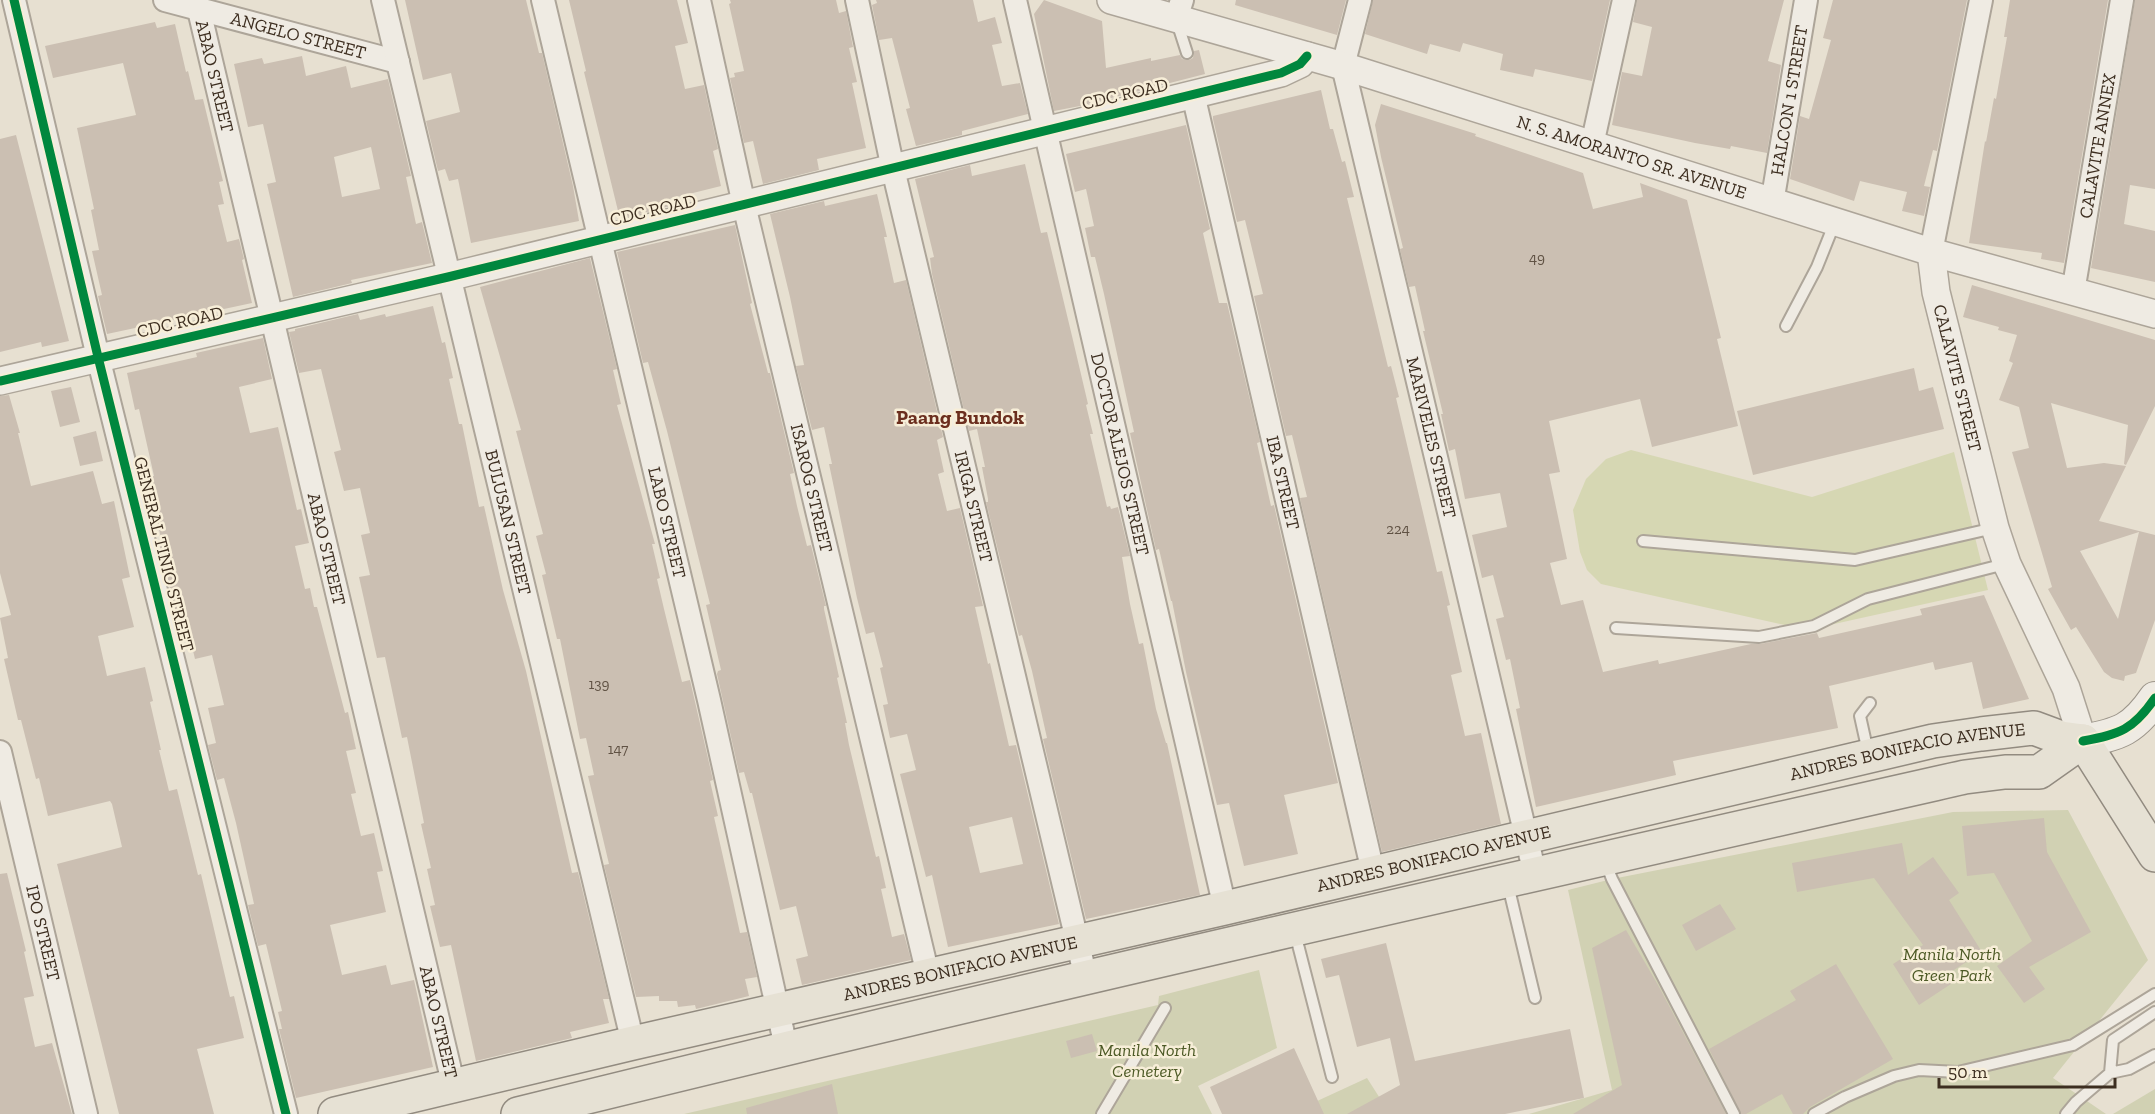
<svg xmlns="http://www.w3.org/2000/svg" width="2155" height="1114" font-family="'Zilla Slab',serif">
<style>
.green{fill:#d6d7b3}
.cemetery{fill:#d1d1b3}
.building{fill:#cbbfb2;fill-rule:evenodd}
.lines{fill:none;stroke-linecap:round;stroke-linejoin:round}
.service-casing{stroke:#ada599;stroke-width:14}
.minor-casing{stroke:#ada599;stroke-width:26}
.tertiary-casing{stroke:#ada599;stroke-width:30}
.secondary-casing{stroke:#9c958a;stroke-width:34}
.primary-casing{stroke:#928b80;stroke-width:36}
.service{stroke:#efebe3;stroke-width:10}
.minor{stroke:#efebe3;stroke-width:22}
.tertiary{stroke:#efebe3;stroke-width:27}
.secondary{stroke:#efebe3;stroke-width:32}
.primary{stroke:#e6e1d4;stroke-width:33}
.cycleway-casing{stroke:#f7eed8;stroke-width:13}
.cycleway{stroke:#00873e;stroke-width:9}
.labels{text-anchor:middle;stroke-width:5;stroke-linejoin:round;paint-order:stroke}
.number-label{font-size:15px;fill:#605244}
.street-label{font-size:18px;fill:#3d2e20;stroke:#f7eed8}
.park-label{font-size:18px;font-style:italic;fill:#4d5a26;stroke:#f7eed8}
.neighbourhood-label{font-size:20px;font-weight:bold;fill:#6b2e1e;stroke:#f7eed8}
</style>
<rect width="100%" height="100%" fill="#e7e0d1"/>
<path class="green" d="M1631,450L1812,497L1954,452L1988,590L1807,630L1601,584L1587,570L1580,552L1573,510L1586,479L1606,459Z"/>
<path class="cemetery" d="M2068,810L2148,960L2053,1078L2106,1114H1529L1612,1090L1568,890L1612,879L1953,812Z
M1259,970L1277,1048L1198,1086L1212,1114H684L1158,1005L1159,996Z
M1367,1078L1390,1114H1289Z
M2155,1089V1114H2113Z"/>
<path class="building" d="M405,0H526L539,53H542L573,186L579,221L471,243L458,179L449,181L445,169L438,171L426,121L460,112L451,73L423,80Z
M569,0H677L688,43L675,46L685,89L704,85L718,149L713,151L721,186L669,199L670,206L620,219L584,72L586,71Z
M730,0H836L839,13L846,11L853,47L849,48L857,82L852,83L866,148L817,159L819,170L763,184L753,141L744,143L730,78L735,77L734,73L744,71L729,4L731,3Z
M876,0H973L978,22L995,17L1002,43L992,45L1002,86L1020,83L1028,114L962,131V135L916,146L906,109L910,108L892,38L879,40L872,5L877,3Z
M1044,0L1102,21L1106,68L1151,58V61L1180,55L1182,59L1189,60L1193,58L1194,51L1199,50L1205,74L1080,106L1054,111L1034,14Z
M1236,0H1346L1337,35L1235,5Z
M1373,0H1610L1592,81L1535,69L1533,77L1500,70L1503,54L1463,43L1460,52L1430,44L1427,54L1365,34Z
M1637,0H1784L1768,61L1781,65L1767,153L1731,146L1730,149L1695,143L1612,125L1622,72L1642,76L1652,27L1633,22Z
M1833,0H1967L1937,151L1933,150L1924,186L1930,187L1924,216L1902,211L1907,192L1860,181L1854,201L1790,179L1800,116L1809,119L1831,40L1823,38Z
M2010,0H2108L2064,263L2041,259L2042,253L1969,243L1985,141L1986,142L1994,98L1996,99L2007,37H2004Z
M2135,0H2155V189L2130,185L2124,224L2155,231V282L2091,268Z
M155,22L157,28L175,24L186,72L188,71L195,100L203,99L223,181L219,182L224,204L218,205L227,242L239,239L244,259L242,260L252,303L107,334L98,296L102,295L92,251L99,250L91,210L94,209L77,128L136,115L123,63L53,78L45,46Z
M302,56L306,76L346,66L351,88L388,79L411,176L406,177L416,224L422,222L432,263L351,280L352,283L293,297L267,184L276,182L263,124L248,127L234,64L262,58L264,64ZM371,147L380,189L342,197L334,157Z
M1321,90L1330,129H1333L1342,162L1345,161L1354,197L1347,198L1388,367L1391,366L1399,397L1396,398L1437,572L1442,571L1450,605L1447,606L1462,672L1451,675L1465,736L1481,733L1501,824L1382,852L1300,498L1307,497L1292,435L1286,436L1254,296L1263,294L1245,220L1237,222L1213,119V116Z
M1381,104L1476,134L1475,136L1583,173L1593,209L1643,197L1640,183L1687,200L1721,338L1717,339L1738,426L1652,447L1640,399L1549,421L1560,472L1549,474L1567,559L1550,563L1561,605L1583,600L1603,672L1658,660L1659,664L1751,644H1760L1817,633L1819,638L1922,615L1920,609L1984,595L2029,699L1983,709L1972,662L1935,670L1933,662L1829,686L1838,728L1673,761L1676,775L1536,807L1516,709L1520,708L1510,659L1506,660L1496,619L1504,617L1493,575L1482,578L1472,535L1507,527L1500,493L1465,499L1455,449L1449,451L1441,414H1443L1423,331H1425L1415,286L1409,287L1400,249L1403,248L1381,157L1375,125Z
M1186,125L1210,229L1203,233L1219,303H1227L1260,442L1257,443L1271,506L1274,505L1338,783L1284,795L1298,854L1244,866L1229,803L1217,805L1186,672L1172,601H1171L1159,549L1156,550L1145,501L1130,433L1134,432L1104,294L1095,257H1091L1085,228L1094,226L1086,189L1075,192L1066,154Z
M16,135L69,341L42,347L41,342L0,352V139Z
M1025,164L1041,233L1047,232L1072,336L1088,404L1086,405L1093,434H1090L1107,507L1110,506L1111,509L1118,507L1130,556L1122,557L1130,604L1139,644L1143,643L1156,709L1166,743H1167L1200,895L1086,919L1043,739L1047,738L1032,671L1022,635L1019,636L986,502H988V499L982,467H985L977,429L969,431L932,274L930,258L934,257L915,179L970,165L972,176Z
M877,194L887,237H884L894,283L906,280L943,437L937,440L944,472L938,474L947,511L960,508L983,606L975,607L988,664L990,663L1009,746L1016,745L1059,924L948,947L932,875L926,877L900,774L916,770L907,734L890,738L883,705L888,704L880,668L883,667L874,632L866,634L857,598L829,464H832L824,427L812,430L796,366L804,365L790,297L770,214L824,201L825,206ZM1012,817L1023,864L980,873L969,827Z
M735,225L752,303L750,304L768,373H770L794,473L790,474L797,506L807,546L811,545L826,606H824V609L839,677L837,678L847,723H845L849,745L876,857L879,856L886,888L881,889L892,937L904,934L911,960L802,985L796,959L808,956L796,906L780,910L752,793H750L744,772L739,773L717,674L718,671L721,670L706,605L710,604L667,431L648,362L643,363L617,252Z
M590,258L617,369L613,370L621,404L617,405L655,544H652L660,578L657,579L664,609L682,682L690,680L713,780L710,781L718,816L714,817L733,901L740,933L747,932L757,977L745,979L749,996L696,1009L695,1005L678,1007L677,1001H659V996L636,997L604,865L609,864L588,776L594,775L586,738L580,739L560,639H557L542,575L546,574L536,536L543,534L516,431L521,430L480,287Z
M1972,285L2155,340V406L2126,465L2124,464L2128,425L2051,403L2067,468L2104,463L2126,466L2099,521L2155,535V620L2136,673L2125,676L2124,681L2112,678L2104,672L2076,627L2071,630L2048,589L2052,587L2012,452L2029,448L2019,407L1999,400L2013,363L2009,361L2017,335L1998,330L1999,327L1963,317ZM2139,532L2118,619L2080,551Z
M433,306L442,343L445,342L453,378L449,379L459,424H462L479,507L484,506L503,590L526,671L572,873L578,872L609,999H603L609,1023L570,1032L572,1038L476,1061L451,945L440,947L430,906L435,905L427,869L431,868L421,824L424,823L407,737L402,738L385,657L377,658L359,577L370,575L361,535L370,533L360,488L344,491L334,452L341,450L321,369L299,373L289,332L295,331V329L358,314L360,320L385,314L386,317Z
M263,338L272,379L239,387L250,433L278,427L297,510L301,509L309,543L295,546L305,589L310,588L314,607H317L345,713L348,712L356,749L346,751L356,793L351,794L361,836L374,833L383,871L377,872L386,912L330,925L342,975L386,965L391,985L414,980L433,1067L296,1098L279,1029H282L278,1012L282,1011L266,944L258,946L248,905L254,904L236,823L224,778L217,780L208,745L216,743L208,708L224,705L212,655L195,659L184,613L176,614L159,543H162L148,478L154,476L139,409L135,410L127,373L197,357L196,353Z
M1914,368L1919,391L1933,387L1944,429L1753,475L1737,411Z
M71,387L80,422L60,427L51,391Z
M9,395L20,433H18L31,486L93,471L102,504L114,501L130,577L122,579L134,627L98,636L107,676L145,667L153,701L150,702L161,750H159L169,791L177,789L198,875L201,874L230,997L234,996L244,1038L197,1049L214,1114H119L57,864L122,847L112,804L110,801L48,816L39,778L36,779L21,720H18L4,659L8,658L0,618L11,615L0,573V396Z
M96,431L103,461L80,466L73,437Z
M2044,818L2047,852L2091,932L2029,967L2045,989L2024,1003L1997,966L2032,941L1994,873L1967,876L1962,826Z
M1902,843L1908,875L1933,857L1959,893L1949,900L1982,952L1946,975L1951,984L1919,1005L1893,964L1923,945L1874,878L1797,892L1792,863Z
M7,873L26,951L24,952L34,996L24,998L35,1047L52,1043L72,1114H0V874Z
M1720,904L1736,929L1696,951L1682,925Z
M1626,930L1658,985L1726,1114H1573L1622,1085L1592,948Z
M1386,943L1415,1061L1570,1029L1584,1098L1505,1114H1347L1400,1085L1390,1038L1357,1047L1339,975L1326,978L1321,959Z
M1836,964L1893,1059L1810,1107L1803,1114H1793L1782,1094L1746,1114H1741L1709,1049L1796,1000L1790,991Z
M1092,1034L1097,1051L1071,1058L1066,1041Z
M1294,1048L1324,1114H1222L1210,1087Z
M832,1084L838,1114H747L746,1108Z"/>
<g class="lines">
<g class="service-casing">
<path id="service" d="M1177,22L1187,53
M1786,326L1817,267L1835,222
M1643,541L1855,560L1994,528
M1616,628L1759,637L1814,626L1868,599L2005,564
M1868,752L1860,716L1870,703
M1605,861L1612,879L1734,1114
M1508,885L1535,998
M1295,933L1332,1077
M2155,1012L2113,1040L2110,1073L2129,1069L2155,1055
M1102,1114L1165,1008
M1814,1114L1845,1097L1894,1076L1919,1070L1958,1072L2073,1045L2155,994
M2066,1114L2076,1102L2110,1073"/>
</g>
<g class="minor-casing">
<g id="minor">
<path d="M14,0L98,357L286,1114"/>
<path id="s1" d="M165,0L398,62"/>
<path id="s2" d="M383,0L633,1043"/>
<path id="s3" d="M543,0L709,700L786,1047"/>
<path id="s4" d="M699,0L744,205L928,975"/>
<path id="s5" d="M857,0L893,169L1086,978"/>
<path id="s6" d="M1015,0L1225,908"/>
<path id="s7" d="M1360,0L1343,66L1535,874"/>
<path id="s8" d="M199,10L454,1087"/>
<path d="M1176,19L1182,0"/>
<path id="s9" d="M1193,94L1373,872"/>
<path d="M1592,145L1624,0"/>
<path id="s10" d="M1772,203L1806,0"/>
<path d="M1931,252L1981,0"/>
<path id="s11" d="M2073,292L2122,0"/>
<path id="s12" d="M0,752L86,1114"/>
</g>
</g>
<g class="tertiary-casing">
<g id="tertiary">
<path id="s13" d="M1111,0L1343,66L1931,252L2155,314"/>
<path id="s14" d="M1931,252L1936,292L1995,528L2007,564L2066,688L2083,741"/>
<path d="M0,381L448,277L1281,73L1300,64L1307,56"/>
</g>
</g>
<g class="secondary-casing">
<path id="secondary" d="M2083,741C2120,734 2133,730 2155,698"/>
</g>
<g class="primary-casing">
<g id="primary">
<path d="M2083,741L2155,855"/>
<path id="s15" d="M335,1114L633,1043L1225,908L1933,741L1981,734L2034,728L2061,738L2083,741"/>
<path d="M518,1114C998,995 1482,886 1965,777L2005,772H2039L2083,741"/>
</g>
</g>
<use href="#service" class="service"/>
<use href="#minor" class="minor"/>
<use href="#tertiary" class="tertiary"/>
<use href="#secondary" class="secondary"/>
<use href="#primary" class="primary"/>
<g class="cycleway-casing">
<path id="cycleway" d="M14,0L98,357L286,1114
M0,381L448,277L1281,73L1300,64L1307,56
M2083,741C2120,734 2133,730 2155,698"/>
</g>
<use href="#cycleway" class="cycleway"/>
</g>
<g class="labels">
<g class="number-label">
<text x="1537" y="263">49</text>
<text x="1398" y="534">224</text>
<text x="599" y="689">139</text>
<text x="618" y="754">147</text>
</g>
<g class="street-label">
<text dy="6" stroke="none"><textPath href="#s1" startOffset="138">ANGELO STREET</textPath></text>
<text dy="6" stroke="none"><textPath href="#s8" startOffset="68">ABAO STREET</textPath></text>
<text transform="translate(1125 94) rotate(-13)" y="6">CDC ROAD</text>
<text dy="6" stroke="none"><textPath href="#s10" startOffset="104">HALCON 1 STREET</textPath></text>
<text dy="6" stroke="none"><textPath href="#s11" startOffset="148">CALAVITE ANNEX</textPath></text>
<text dy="6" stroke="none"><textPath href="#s13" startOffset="544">N. S. AMORANTO SR. AVENUE</textPath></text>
<text transform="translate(653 210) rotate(-13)" y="6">CDC ROAD</text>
<text transform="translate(180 322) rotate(-13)" y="6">CDC ROAD</text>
<text dy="6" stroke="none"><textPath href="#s14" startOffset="129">CALAVITE STREET</textPath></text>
<text dy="6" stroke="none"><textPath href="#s7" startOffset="450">MARIVELES STREET</textPath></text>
<text dy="6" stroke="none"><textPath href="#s6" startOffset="466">DOCTOR ALEJOS STREET</textPath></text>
<text dy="6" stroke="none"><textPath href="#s9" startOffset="399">IBA STREET</textPath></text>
<text dy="6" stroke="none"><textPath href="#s4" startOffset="501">ISAROG STREET</textPath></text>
<text dy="6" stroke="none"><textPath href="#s5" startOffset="520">IRIGA STREET</textPath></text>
<text dy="6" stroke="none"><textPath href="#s2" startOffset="537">BULUSAN STREET</textPath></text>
<text dy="6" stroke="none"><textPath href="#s3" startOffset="537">LABO STREET</textPath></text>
<text dy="6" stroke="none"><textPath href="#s8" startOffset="554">ABAO STREET</textPath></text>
<text transform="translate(164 554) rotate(76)" y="6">GENERAL TINIO STREET</text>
<text dy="6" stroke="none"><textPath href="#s15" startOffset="1614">ANDRES BONIFACIO AVENUE</textPath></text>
<text dy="6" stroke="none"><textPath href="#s15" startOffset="1128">ANDRES BONIFACIO AVENUE</textPath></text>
<text dy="6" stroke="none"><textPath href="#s12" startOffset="186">IPO STREET</textPath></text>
<text dy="6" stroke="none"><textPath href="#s15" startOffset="642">ANDRES BONIFACIO AVENUE</textPath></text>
<text dy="6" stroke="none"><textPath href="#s8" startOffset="1040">ABAO STREET</textPath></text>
</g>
<g class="park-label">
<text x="1952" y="960">Manila North<tspan x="1952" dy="21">Green Park</tspan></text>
<text x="1147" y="1056">Manila North<tspan x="1147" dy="21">Cemetery</tspan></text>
</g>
<g class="neighbourhood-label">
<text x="960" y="424">Paang Bundok</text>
</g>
</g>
<path d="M1939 1078v9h176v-9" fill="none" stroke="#3d2e20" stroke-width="3"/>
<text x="1948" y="1078" font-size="18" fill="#3d2e20" stroke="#f7eed8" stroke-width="4.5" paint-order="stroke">50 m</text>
</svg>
